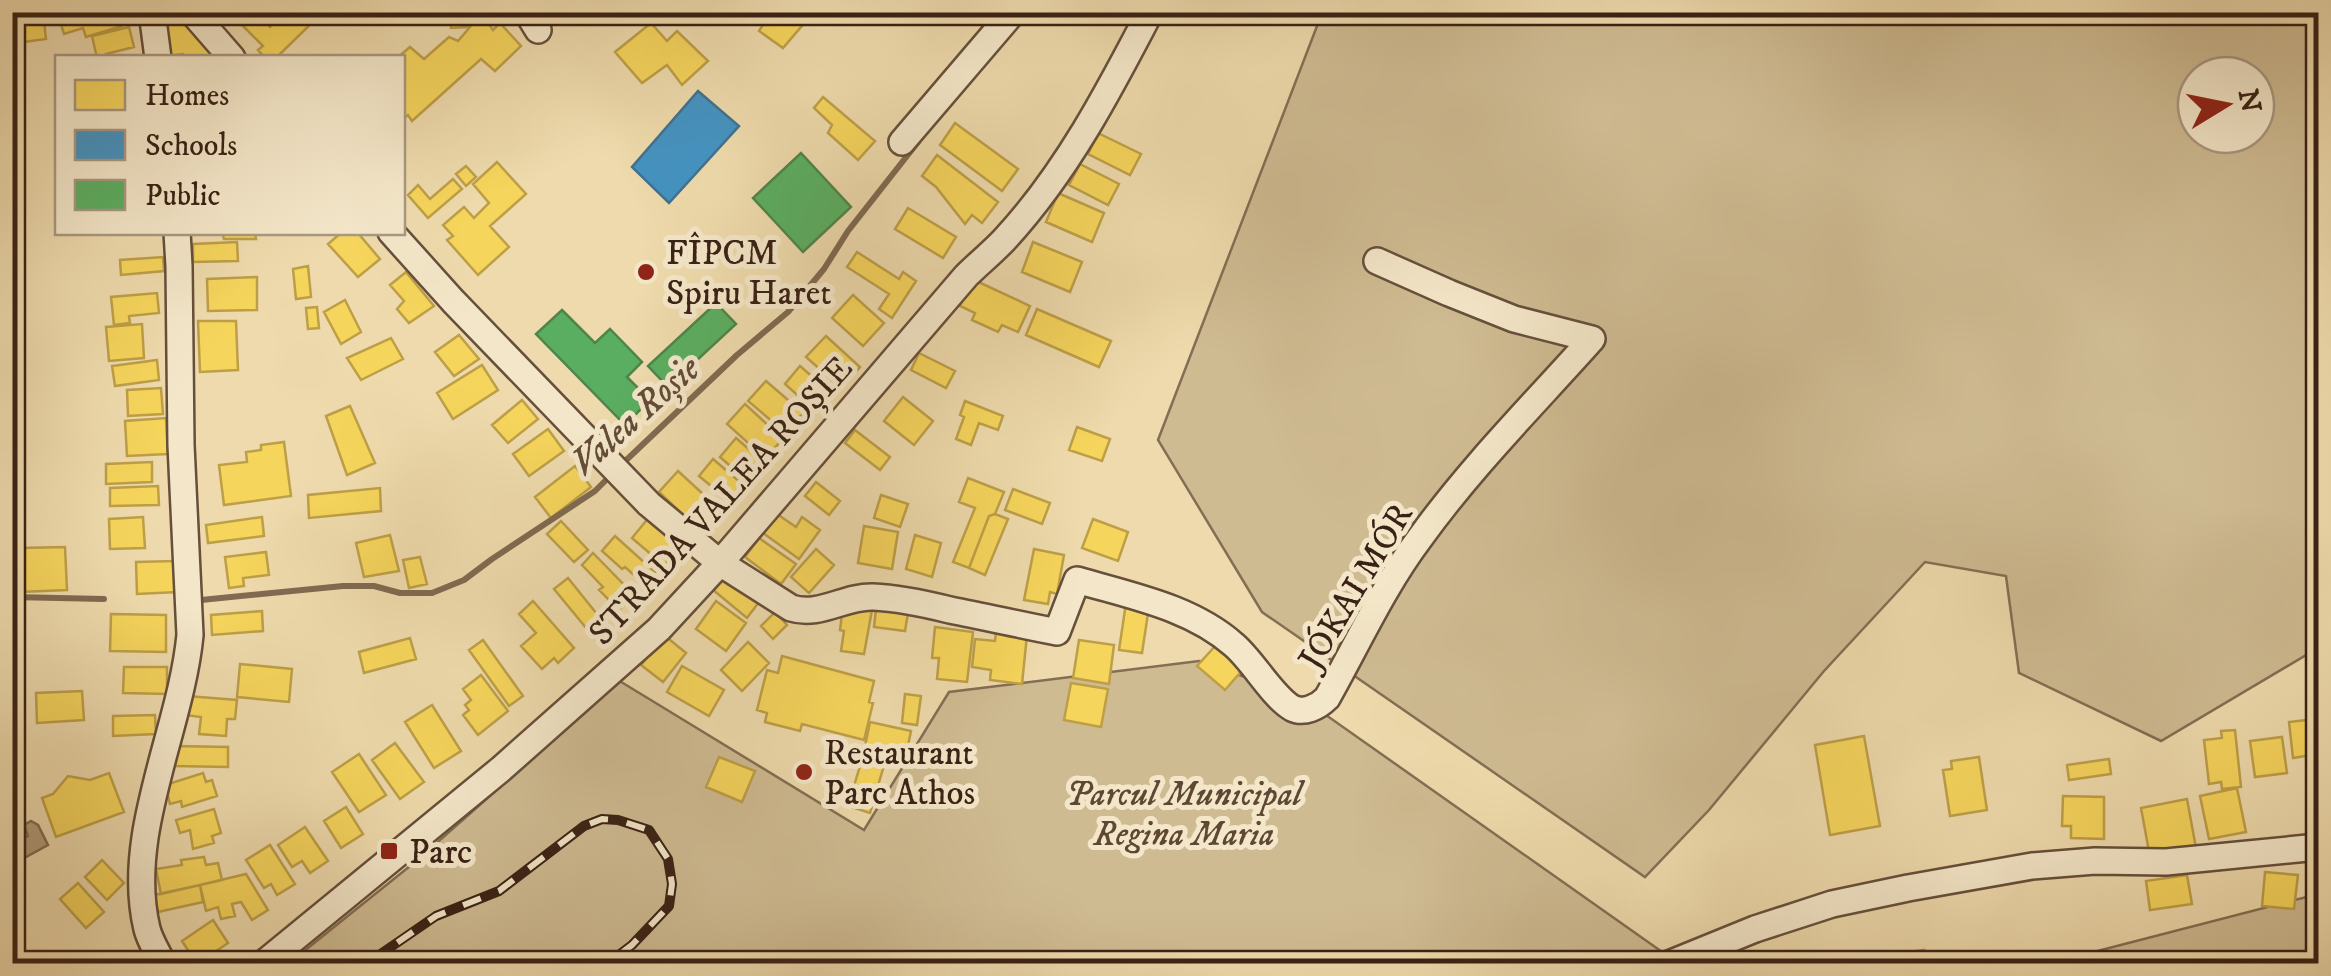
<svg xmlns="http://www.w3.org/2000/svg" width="2331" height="976" font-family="'IM FELL DW Pica',serif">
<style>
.green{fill:#cfbb92;stroke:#846e54;stroke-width:2.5;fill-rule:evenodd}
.water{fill:#b09b79;stroke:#806a51;stroke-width:2.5}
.homes{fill:#f6d55c;stroke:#bd9f47;stroke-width:2.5}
.schools{fill:#4393c3;stroke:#40718f;stroke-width:2.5}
.public{fill:#5aae61;stroke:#50844a;stroke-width:2.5}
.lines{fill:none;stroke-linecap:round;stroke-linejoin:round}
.stream{stroke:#806a51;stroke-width:6}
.street-casing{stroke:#664f3b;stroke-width:30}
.street{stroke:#f4e7c9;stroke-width:25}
.rail-casing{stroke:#392115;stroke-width:10}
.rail{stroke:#f4e7c9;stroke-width:6;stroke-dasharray:19;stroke-linecap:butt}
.poi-dot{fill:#8f2418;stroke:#f4e7c9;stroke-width:4}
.labels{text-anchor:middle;stroke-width:10;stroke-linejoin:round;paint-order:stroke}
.poi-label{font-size:35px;fill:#392115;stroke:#f4e7c9;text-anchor:start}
.street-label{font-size:35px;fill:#392115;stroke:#f4e7c9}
.park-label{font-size:35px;font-style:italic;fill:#5e4834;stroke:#f4e7c9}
.water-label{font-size:38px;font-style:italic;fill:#634c38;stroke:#f4e7c9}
</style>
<rect width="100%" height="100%" fill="#eedaac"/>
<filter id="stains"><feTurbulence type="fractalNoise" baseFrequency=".002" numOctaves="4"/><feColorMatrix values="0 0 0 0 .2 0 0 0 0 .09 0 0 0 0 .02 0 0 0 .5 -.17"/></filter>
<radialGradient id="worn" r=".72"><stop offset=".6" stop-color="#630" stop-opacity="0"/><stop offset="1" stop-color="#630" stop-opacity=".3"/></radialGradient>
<path class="green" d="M1322,13H2318V648L2161,741L2019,673L2006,576L1925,562L1824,671L1709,810L1645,877L1262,612L1158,440ZM2196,75H2256V135H2196Z
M1199,661L1299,696L1675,961L1665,964H288L415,862L600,699L618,680L864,830L949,692Z
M2318,894V963H2051Z"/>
<path class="water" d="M31,821L38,825L48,845L24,858L14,854V844L28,836L24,825Z"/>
<path class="homes" d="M12,12H43L46,39L16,43Z
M57,12H118L122,26L86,37L83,28L64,34Z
M285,12H323L276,58H265L258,50L263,46L243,26L257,13L270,27Z
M449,12H491L494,18L488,23L493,30L500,23L521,46L495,71L481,59L412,121L408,115L402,120V58H397L410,47L424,59L449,37L458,41L470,27L451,28V19H455L454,13Z
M765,12H796L806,21L783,48L759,31L768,17Z
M183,16L215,58H185L183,54L166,56L160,21Z
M651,23L667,41L677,31L708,61L682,85L667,65L642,83L615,52Z
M129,27L134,47L106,54L107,58H97L92,36Z
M823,97L875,141L858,160L828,133L832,125L814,108Z
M955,123L1018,169L1002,191L940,145Z
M1098,133L1141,154L1130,175L1088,154Z
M937,155L998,202L982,223L972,215L965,224L936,187L922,176Z
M497,162L526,194L490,226L509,247L478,275L447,240L453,236L443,225L464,207L474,218L489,203L473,184Z
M1080,164L1119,184L1108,205L1069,185Z
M466,166L476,177L466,186L456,174Z
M453,179L462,189L428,218L408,195L418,185L430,199Z
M1058,193L1104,213L1092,242L1046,222Z
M908,208L956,237L943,258L895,229Z
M222,232H255L256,239H224Z
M342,232H357L380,259L358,277L328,244Z
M237,242L238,261L193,262V244Z
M1033,242L1082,262L1070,292L1022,272Z
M857,252L899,279L903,272L916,281L892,318L879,309L889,294L847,267Z
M163,257L164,271L121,275L120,260Z
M308,266L311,297L296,299L293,269Z
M406,272L434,306L409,323L397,309L404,301L390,285Z
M257,277V310L208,311L207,279Z
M972,279L1030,306L1018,332L1002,325L998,332L972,320L975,313L960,306Z
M157,293L159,313L129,316L130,323L114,325L111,297Z
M853,295L884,323L863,346L832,318Z
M345,300L361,332L341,344L324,312Z
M317,307L319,328L308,329L306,308Z
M1037,309L1111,341L1099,367L1026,335Z
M198,321H236L238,370L200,372Z
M142,324L144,358L109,361L106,327Z
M459,335L479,359L454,376L435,352Z
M826,336L860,367L841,388L806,357Z
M391,338L403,359L361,380L347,358Z
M919,353L955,371L946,388L911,370Z
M157,360L159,380L115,386L112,366Z
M482,365L498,390L453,419L437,393Z
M800,366L831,393L815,411L785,384Z
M766,381L803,413L786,433L748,401Z
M161,388L163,414L128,416L127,390Z
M903,397L933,421L914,445L884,421Z
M522,400L538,419L508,443L492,425Z
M965,401L1003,416L998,430L979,423L971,445L956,439L964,417L960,415Z
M745,404L783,439L765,458L727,424Z
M350,406L375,463L347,475L326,416Z
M166,418L168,454L127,456L125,421Z
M1077,427L1110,439L1102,461L1069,450Z
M548,429L564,451L529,476L513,454Z
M855,430L890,457L880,470L845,443Z
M736,438L767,465L751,484L720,457Z
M284,442L291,496L224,505L219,465L247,462L246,452L261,450V445Z
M713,459L748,489L734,505L699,476Z
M152,462V482L106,484V464Z
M575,466L591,487L551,518L535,497Z
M678,471L715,505L702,519L698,515L691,522L659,492Z
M968,478L1004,492L995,514L989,516L969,568L953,562L975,508L959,502Z
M816,482L840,501L829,515L805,496Z
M158,486L159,505L110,506V488Z
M380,488L381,511L309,518L308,495Z
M1013,489L1050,503L1042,524L1005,510Z
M881,495L908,504L900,527L874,518Z
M777,514L796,527L802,517L820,530L799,559L763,533Z
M995,514L1008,519L985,575L969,568L989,516Z
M650,516L683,543L664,565L660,566L651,559L653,556L632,538Z
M143,517L145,548L110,549L109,519Z
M262,517L264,536L208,543L206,525Z
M1093,519L1128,532L1118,561L1082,548Z
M561,521L588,550L574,562L547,534Z
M864,526L898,532L892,569L858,563Z
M390,535L399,571L364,577L356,543Z
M915,535L941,543L932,577L906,569Z
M615,536L655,572L644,584L625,567L622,569L602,551Z
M759,538L796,564L781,584L745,557Z
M65,547L67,590L20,592L19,548Z
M816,549L834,565L809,593L791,577Z
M1034,549L1064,555L1057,594L1050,592L1048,604L1024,600Z
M266,552L269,575L243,578L244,586L229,588L225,557Z
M593,553L634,595L621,608L615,602L613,604L599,590L603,587L582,565Z
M420,557L427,584L409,588L403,560Z
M176,561L178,592L137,594L136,562Z
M726,571L762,598L747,618L712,589Z
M568,578L609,629L596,640L554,589Z
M533,601L574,648L558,663L554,658L542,669L521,646L536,633L519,614Z
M716,601L746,623L726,651L696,629Z
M1126,603L1149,607L1142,653L1119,650Z
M843,606L872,610L864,654L841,651L844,631L840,630Z
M876,609L908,613L905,631L874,627Z
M262,611L263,631L212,635L211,615Z
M775,612L787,625L773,639L761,626Z
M111,614L166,615V652L110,651Z
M935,627L973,632L967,682L937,679L939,658H932Z
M996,631L1027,635L1022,684L990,680L991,670L972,667L975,639L995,641Z
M664,635L686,653L663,682L641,665Z
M410,638L416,659L364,673L359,652Z
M483,640L523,696L509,706L469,650Z
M1079,640L1114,645L1109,684L1073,678Z
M748,642L769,663L742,691L721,670Z
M1218,643L1245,667L1225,690L1197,666Z
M782,656L874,681L869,702L873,703L864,740L802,724L800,731L765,722L767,713L757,710L767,670L778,673Z
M21,661L23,710L12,712V662Z
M240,664L292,669L289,702L237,697Z
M682,666L724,690L709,716L667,692Z
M124,667H167V694L123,693Z
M481,675L508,711L478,735L463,715L469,710L465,705L471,700L463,689Z
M1071,683L1108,689L1101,727L1064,720Z
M82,691L84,720L37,723L36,693Z
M905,694L921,696L917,725L902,723Z
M187,696L237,700L235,719H227L226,736L199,734L201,717L185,715Z
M432,705L461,751L434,768L405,722Z
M155,715L156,734L113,736V716Z
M2307,720L2312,755L2293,758L2289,722Z
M870,722L911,731L905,760L864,751Z
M2235,730L2241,787L2222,789L2221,782L2209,784L2204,740L2222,738L2221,731Z
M1864,736L1880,826L1830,835L1815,745Z
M2282,737L2287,773L2255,777L2250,741Z
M395,743L424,782L400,799L372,760Z
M175,746L228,747V767L175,766Z
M359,754L386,795L359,812L332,772Z
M863,756L885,762L870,813L848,806Z
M719,757L755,771L742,802L706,787Z
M1979,757L1987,810L1950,816L1943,770L1952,769L1951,761Z
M2109,759L2111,774L2069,780L2067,765Z
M109,773L124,812L56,837L42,798L53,794L68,776L90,780Z
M203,773L206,782L212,780L217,796L182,807L181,801L170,804L165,785Z
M2237,788L2246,832L2209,839L2200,796Z
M2063,796L2104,797V839L2071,838V826H2062Z
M2187,799L2196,848L2150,857L2141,808Z
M346,807L363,834L341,848L324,821Z
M214,809L221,833L212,836L214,843L193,849L190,830L180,833L176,820Z
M305,827L328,861L310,873L302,861L292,867L278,845Z
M270,845L295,884L277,895L271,884L264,888L246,860Z
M204,857L206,865L218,863L222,880L161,894L156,869L182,865L181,860Z
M102,860L124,883L107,900L85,877Z
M2265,872L2298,875L2294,909L2262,906Z
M246,874L268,910L252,920L241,902L232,904L235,916L221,919L218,907L206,911L200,885Z
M2187,875L2192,904L2150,910L2146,881Z
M78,883L104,912L86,928L60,899Z
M200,885L203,902L158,912L154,895Z
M213,920L228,943L197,964L182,941Z
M1924,950L1926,964H1888L1886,955Z
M679,953L693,957L696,964H670Z"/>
<path class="schools" d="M698,91L739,126L669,203L632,167Z"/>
<path class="public" d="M801,153L851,207L803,252L753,198Z
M716,303L736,324L668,387L648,366Z
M562,310L595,343L610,329L642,362L627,377L650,400L625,425L536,334Z"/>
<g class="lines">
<path class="stream" d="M620,466L737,355L788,312L824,269L848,231L918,142
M12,597L104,599
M201,600L343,586H374L400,593H432L464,580L492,559L595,491L611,475"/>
<g class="street-casing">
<path id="street" d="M152,12L158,58
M192,12L232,58
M527,12L538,30
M902,142L1013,12
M391,232L453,301L649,504L720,563L791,608C820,617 844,596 873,597C899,598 926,604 950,610C986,617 1021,625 1057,632L1077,580C1131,596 1191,607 1234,645C1253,661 1272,696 1292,708C1304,714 1318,707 1327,698C1357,645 1383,587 1420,538C1471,467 1534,404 1592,339L1514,319L1449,293L1377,261
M163,964C158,953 150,941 147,929C124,834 181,730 190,635L181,445L179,266L177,232
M263,964L501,769L659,629L720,563L966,276C979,263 993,252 1005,239C1066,173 1109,91 1150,12
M1669,964L1755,929L1832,904L1908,888L2032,866L2095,861L2166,862L2318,847"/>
</g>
<use href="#street" class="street"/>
<g class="rail-casing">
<path id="rail" d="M366,964L436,916L499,891L584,826L602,819L618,820L649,830L668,859L672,884L669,906L632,945L607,964"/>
</g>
<use href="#rail" class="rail"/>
</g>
<g class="poi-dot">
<circle cx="646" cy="272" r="10"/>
<circle cx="804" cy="772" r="10"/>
<rect x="379" y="841" width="20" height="20" rx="5"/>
</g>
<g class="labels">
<g class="poi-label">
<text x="666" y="264">FÎPCM<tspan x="666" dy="40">Spiru Haret</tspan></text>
<text x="824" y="764">Restaurant<tspan x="824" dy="40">Parc Athos</tspan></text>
<text x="409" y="863">Parc</text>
</g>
<g class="street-label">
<text transform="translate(720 500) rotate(-48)" y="12">STRADA VALEA ROȘIE</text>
<text transform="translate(1355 586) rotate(-59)" y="12">JÓKAI MÓR</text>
</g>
<g class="park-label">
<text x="1184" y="805">Parcul Municipal<tspan x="1184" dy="40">Regina Maria</tspan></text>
</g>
<g class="water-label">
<text transform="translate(634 415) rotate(-42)" y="13">Valea Roșie</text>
</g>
</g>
<rect width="2331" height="976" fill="none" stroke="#eedaac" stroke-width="50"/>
<rect x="15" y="15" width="2301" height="946" fill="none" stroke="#392115" stroke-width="5"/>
<rect x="25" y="25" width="2281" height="926" fill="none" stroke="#392115" stroke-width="2.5"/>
<rect x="55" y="55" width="350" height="180" fill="#f4e7c9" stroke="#a99881" stroke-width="2.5"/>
<rect x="75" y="80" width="50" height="30" fill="#f6d55c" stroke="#a99881" stroke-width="2.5"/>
<text x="145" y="105" font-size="30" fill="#392115">Homes</text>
<rect x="75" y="130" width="50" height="30" fill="#4393c3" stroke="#a99881" stroke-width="2.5"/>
<text x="145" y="155" font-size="30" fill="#392115">Schools</text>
<rect x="75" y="180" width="50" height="30" fill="#5aae61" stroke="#a99881" stroke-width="2.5"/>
<text x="145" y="205" font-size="30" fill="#392115">Public</text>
<g transform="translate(2226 105) rotate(80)"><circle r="48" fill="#f4e7c9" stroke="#a99881" stroke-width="2.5"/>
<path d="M0-8L18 38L0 25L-18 38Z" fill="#8f2418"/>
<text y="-15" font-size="28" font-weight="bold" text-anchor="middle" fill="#392115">N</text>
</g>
<rect width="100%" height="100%" filter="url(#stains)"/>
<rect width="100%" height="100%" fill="url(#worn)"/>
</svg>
